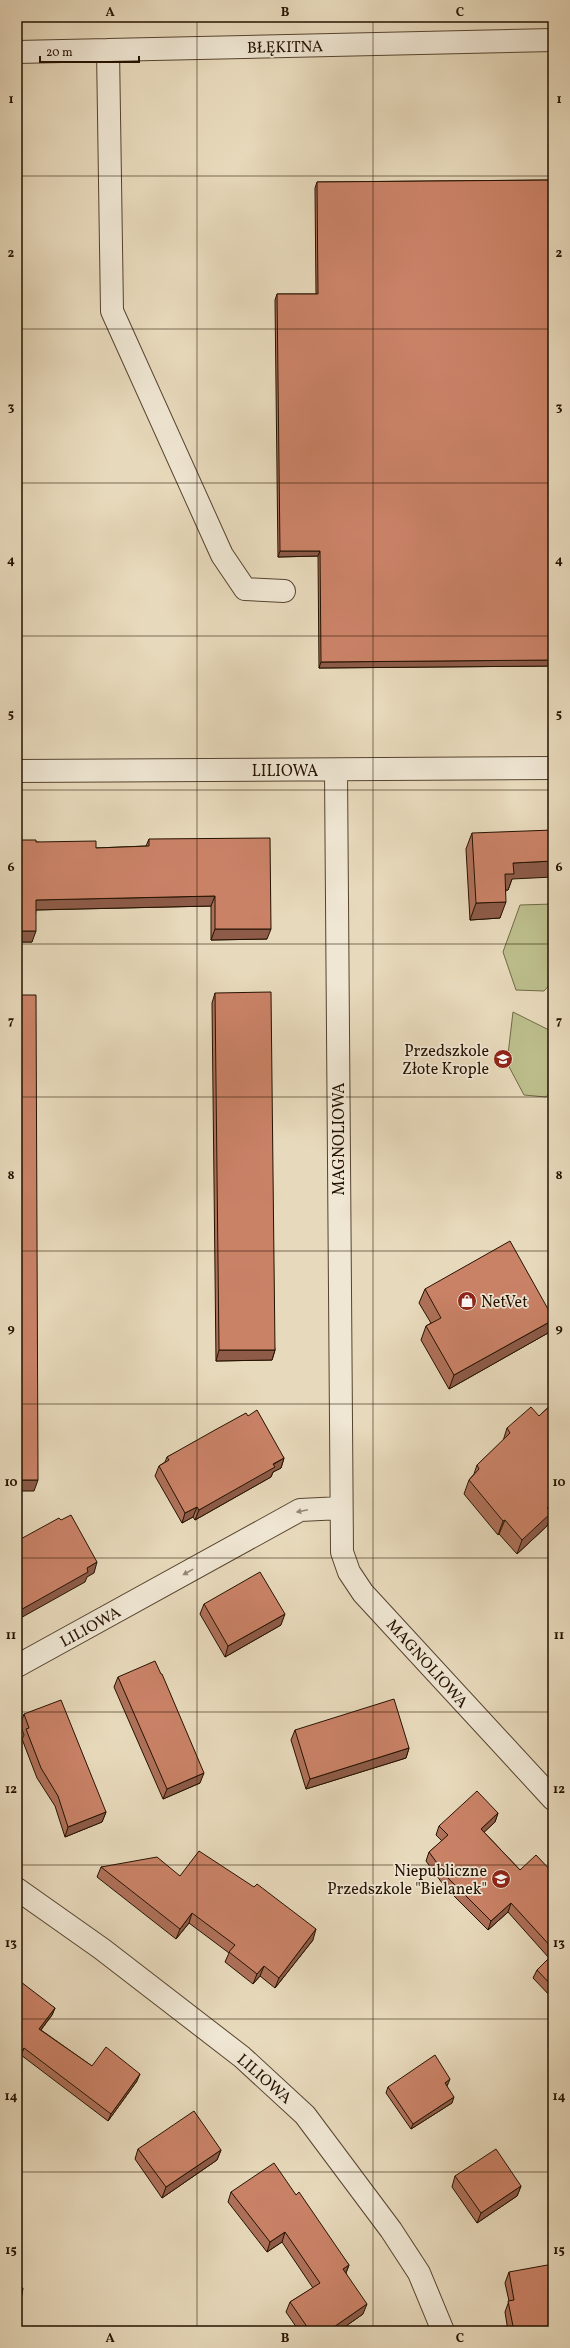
<svg xmlns="http://www.w3.org/2000/svg" width="570" height="2348" font-family="Vollkorn,serif">
<style>
.green{fill:#bcbe8c;stroke:#706846}
.lines{fill:none;stroke-linecap:round;stroke-linejoin:round}
.minor-casing{stroke:#56442f;stroke-width:24}
.minor{stroke:#efe6d3;stroke-width:22}
.wall{fill:#ae7059;stroke:#251200}
.shaded-wall{fill:#8d5b48;stroke:#251200}
.building{fill:#ca8267;stroke:#251200}
.oneway{fill:#948774}
.grid{fill:none;stroke:#251200;stroke-width:1;stroke-opacity:0.55}
.labels{text-anchor:middle;stroke-width:3.5;stroke-linejoin:round;paint-order:stroke}
.street-label{font-size:16px;fill:#251200;stroke:#efe6d3}
.poi-label{font-size:16px;fill:#251200;stroke:#efe6d3;text-anchor:end}
.neatline{fill:none;stroke:#251200;stroke-width:1.5}
.grid-label{font-size:13px;text-anchor:middle;font-weight:bold;fill:#251200}
</style>
<rect width="100%" height="100%" fill="#e7d9bb"/>
<filter id="stains"><feTurbulence type="fractalNoise" baseFrequency=".005" numOctaves="4"/><feColorMatrix values="0 0 0 0 .2 0 0 0 0 .09 0 0 0 0 .02 0 0 0 .5 -.17"/></filter>
<radialGradient id="worn" r=".72"><stop offset=".6" stop-color="#630" stop-opacity="0"/><stop offset="1" stop-color="#630" stop-opacity=".3"/></radialGradient>
<path class="green" d="M553,904V981L544,991L516,990L503,952L520,905Z
M513,1012L553,1032V1089L546,1097L524,1095L507,1063Z"/>
<g class="lines">
<g class="minor-casing">
<path id="minor" d="M108,50L112,311L222,555L245,589L284,591
M17,52L553,40
M336,770L342,1552L349,1572L363,1593L553,1799
M17,771L553,768
M17,1666L300,1510L341,1508
M17,1889L102,1949L242,2057L305,2115L391,2230L419,2273L443,2331"/>
</g>
<use href="#minor" class="minor"/>
</g>
<path class="wall" d="M553,180V666L319,668L318,556L278,557L275,300L277,294H316L315,188L317,182Z
M472,833L512,879L508,890H506L500,918L470,920L466,849Z
M149,839L267,939L211,940V906L36,910L32,942H17V840L96,848L146,846Z
M215,993L275,1350L272,1360L216,1361L212,1003Z
M425,1289L553,1318V1321L548,1333L449,1389L421,1340L426,1326L431,1323L419,1303Z
M553,1403V1512H552L547,1526L517,1554L499,1534L498,1535L464,1494L469,1480L474,1474L477,1465L503,1441L507,1428L539,1416Z
M248,1416L284,1458L281,1468L273,1472L271,1477L195,1520L193,1517L182,1523L155,1476L159,1466L165,1462L167,1457Z
M204,1604L281,1625L225,1657L200,1614Z
M118,1677L200,1783L163,1799L114,1687Z
M24,1714L106,1812L102,1822L65,1837L55,1806L37,1778L22,1739L24,1735L20,1725Z
M295,1730L409,1748L406,1758L306,1789L291,1740Z
M498,1813L495,1822L484,1832L520,1870L553,1873V1999L533,1978L537,1970L549,1958L508,1912L488,1930L445,1887L426,1861L429,1852L442,1841L436,1835L439,1826Z
M101,1867L180,1876L313,1940L275,1988L260,1976L253,1984L225,1962L229,1953L189,1923L176,1939L97,1877Z
M17,1986L55,2008L52,2015L41,2030L92,2066L137,2081L108,2121L21,2055L17,2061Z
M448,2084L447,2086L452,2103L411,2129L386,2093L388,2087Z
M138,2149L221,2150L217,2160L162,2198L135,2159Z
M455,2176L521,2186L517,2196L477,2223L452,2187Z
M231,2192L296,2195L349,2265L346,2273L363,2314L339,2331H299L286,2312L290,2302L313,2288L282,2242L267,2252L228,2202Z
M509,2272L553,2331H508L505,2312L509,2301L505,2283Z"/>
<path class="shaded-wall" d="M280,551H320L318,556L278,557Z
M553,660V666L319,668L321,662Z
M553,861V877L512,879L508,890H499L505,874L513,863Z
M215,896L211,906L32,910L36,900Z
M506,902L500,918L470,920L476,903Z
M215,929H271L267,939L211,940Z
M17,931H36L32,942H17Z
M553,1320L548,1333L449,1389L454,1375Z
M219,1350H275L272,1360L216,1361Z
M284,1458L281,1468L273,1472L271,1477L195,1520L199,1510Z
M17,1480H38L34,1491H17Z
M553,1502V1512H552L547,1526L517,1554L522,1540L547,1508Z
M197,1507L193,1517L182,1523L185,1513Z
M505,1520L499,1534L498,1535L503,1521Z
M97,1562L94,1573L87,1577L85,1582L17,1620V1612L87,1568Z
M285,1614L281,1625L225,1657L228,1646Z
M409,1748L406,1758L306,1789L310,1779Z
M204,1773L200,1783L163,1799L167,1789Z
M106,1812L102,1822L65,1837L68,1827Z
M498,1813L495,1822L478,1838L481,1829Z
M511,1903L508,1912L488,1930L491,1921Z
M192,1913L189,1923L176,1939L180,1929Z
M316,1929L313,1940L275,1988L279,1978Z
M264,1966L260,1976L253,1984L257,1974Z
M55,2008L52,2015L36,2036L39,2029Z
M24,2048L21,2055L17,2061L20,2054Z
M140,2074L137,2081L108,2121L111,2114Z
M450,2079L448,2084L443,2088L445,2083Z
M454,2097L452,2103L411,2129L413,2124Z
M221,2150L217,2160L162,2198L166,2187Z
M521,2186L517,2196L477,2223L481,2213Z
M285,2232L282,2242L267,2252L270,2242Z
M349,2265L345,2275L343,2269Z
M367,2304L363,2314L339,2331H328Z"/>
<path class="building" d="M553,180V660L321,662L320,551H280L277,294H318L317,182Z
M553,830V861L513,863L514,874H505L506,902L476,903L472,833Z
M270,838L271,929H215V896L36,900V931H17V840H36V842L96,841V848L149,846V839Z
M271,992L275,1350H219L215,993Z
M17,995H36L38,1480H17Z
M510,1241L553,1318V1320L454,1375L426,1326L441,1318L425,1289Z
M553,1403V1502L547,1508L552,1512L522,1540L505,1520L503,1521L469,1480L479,1469L477,1465L510,1433L507,1428L531,1407L539,1416Z
M257,1410L284,1458L273,1464L275,1467L199,1510L197,1507L185,1513L159,1466L169,1460L167,1457L215,1430L246,1413L248,1416Z
M71,1515L97,1562L87,1568L88,1572L17,1612V1541L59,1518L61,1520Z
M260,1572L285,1614L228,1646L204,1604Z
M155,1661L161,1674H162L204,1773L167,1789L118,1677Z
M394,1699L409,1748L310,1779L295,1730Z
M61,1700L106,1812L68,1827L58,1796L41,1768L26,1729L29,1728L24,1714Z
M477,1791L498,1813L481,1829L520,1870L536,1855L553,1873V1949L511,1903L491,1921L448,1878L429,1852L448,1835L439,1826Z
M199,1851L254,1887L257,1884L316,1929L279,1978L264,1966L257,1974L229,1952L235,1945L192,1913L180,1929L101,1867L157,1857L180,1876Z
M553,1954V1987L537,1970Z
M21,1982L55,2008L39,2029L92,2066L106,2047L140,2074L111,2114L24,2048L20,2054L17,2052V1986Z
M435,2055L450,2079L445,2083L454,2097L413,2124L388,2087Z
M194,2111L221,2150L166,2187L138,2149Z
M496,2149L521,2186L481,2213L455,2176Z
M274,2163L296,2195L299,2192L349,2265L343,2269L367,2304L328,2331H310L290,2302L320,2283L285,2232L270,2242L231,2192Z
M553,2264V2331H521L520,2329L514,2331L508,2301L514,2300L509,2272Z
M17,2287L23,2288L17,2327Z"/>
<defs><path id="oneway-solid" d="M-6-.8H1V-3.2L6.5 0L1 3.2V.8H-6Z"/></defs>
<g class="oneway">
<use href="#oneway-solid" transform="translate(302 1511) rotate(168)"/>
<use href="#oneway-solid" transform="translate(188 1572) rotate(151)"/>
</g>
<path class="grid" d="M197,17V2331M373,17V2331M17,176H553M17,329H553M17,483H553M17,636H553M17,790H553M17,944H553M17,1097H553M17,1251H553M17,1404H553M17,1558H553M17,1712H553M17,1865H553M17,2019H553M17,2172H553"/>
<defs>
<g id="school-disc" transform="scale(1)"><circle r="9.5" fill="#8f2418" stroke="#efe6d3"/><path d="M0-5L7-2L0 1L-7-2ZM-4 1L0 2.5L4 1V4Q0 6-4 4Z" fill="#fff"/></g>
<g id="shop-disc" transform="scale(1)"><circle r="9.5" fill="#8f2418" stroke="#efe6d3"/><path d="M-5-2.5h2.3a2.7 3.5 0 0 1 5.4 0H5L5.5 6h-11ZM-1.5-2.5h3a1.5 2.3 0 0 0-3 0Z" fill="#fff"/></g>
</defs>
<g fill-rule="evenodd">
<use href="#school-disc" x="503" y="1059"/>
<use href="#shop-disc" x="467" y="1301"/>
<use href="#school-disc" x="501" y="1879"/>
</g>
<g class="labels">
<g class="street-label">
<text transform="translate(285 46) rotate(-1)" y="6">BŁĘKITNA</text>
<text x="285" y="776">LILIOWA</text>
<text transform="translate(338 1139) rotate(-90)" y="6">MAGNOLIOWA</text>
<text transform="translate(90 1626) rotate(-29)" y="6">LILIOWA</text>
<text transform="translate(428 1663) rotate(48)" y="6">MAGNOLIOWA</text>
<text transform="translate(265 2078) rotate(41)" y="6">LILIOWA</text>
</g>
<g class="poi-label">
<text x="489" y="1056">Przedszkole<tspan x="489" dy="18">Złote Krople</tspan></text>
<text x="481" y="1307" text-anchor="start">NetVet</text>
<text x="487" y="1876">Niepubliczne<tspan x="487" dy="18">Przedszkole "Bielanek"</tspan></text>
</g>
</g>
<rect width="570" height="2348" fill="none" stroke="#e7d9bb" stroke-width="44"/>
<path d="M40 56v6h99v-6" fill="none" stroke="#251200" stroke-width="2"/>
<text x="46" y="56" font-size="12" fill="#251200" stroke="#efe6d3" stroke-width="3" paint-order="stroke">20 m</text>
<rect x="22" y="22" width="526" height="2304" class="neatline"/>
<g class="grid-label">
<text x="110" y="16">A</text>
<text x="285" y="16">B</text>
<text x="460" y="16">C</text>
<text x="11" y="103">1</text>
<text x="559" y="103">1</text>
<text x="11" y="257">2</text>
<text x="559" y="257">2</text>
<text x="11" y="411">3</text>
<text x="559" y="411">3</text>
<text x="11" y="564">4</text>
<text x="559" y="564">4</text>
<text x="11" y="718">5</text>
<text x="559" y="718">5</text>
<text x="11" y="871">6</text>
<text x="559" y="871">6</text>
<text x="11" y="1025">7</text>
<text x="559" y="1025">7</text>
<text x="11" y="1179">8</text>
<text x="559" y="1179">8</text>
<text x="11" y="1332">9</text>
<text x="559" y="1332">9</text>
<text x="11" y="1486">10</text>
<text x="559" y="1486">10</text>
<text x="11" y="1639">11</text>
<text x="559" y="1639">11</text>
<text x="11" y="1793">12</text>
<text x="559" y="1793">12</text>
<text x="11" y="1947">13</text>
<text x="559" y="1947">13</text>
<text x="11" y="2100">14</text>
<text x="559" y="2100">14</text>
<text x="11" y="2254">15</text>
<text x="559" y="2254">15</text>
<text x="110" y="2342">A</text>
<text x="285" y="2342">B</text>
<text x="460" y="2342">C</text>
</g>
<rect width="100%" height="100%" filter="url(#stains)"/>
<rect width="100%" height="100%" fill="url(#worn)"/>
</svg>
